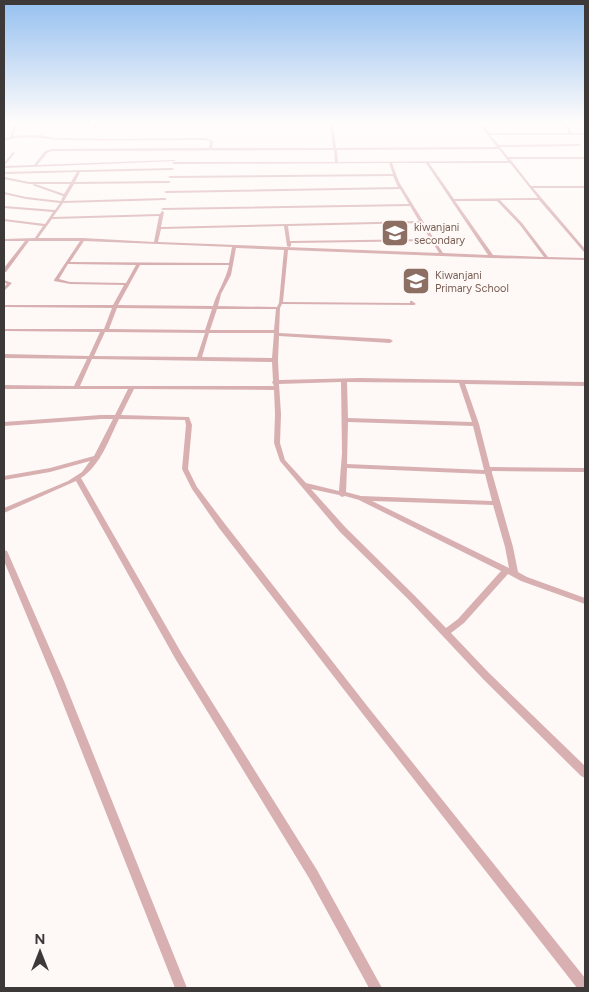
<svg xmlns="http://www.w3.org/2000/svg" width="589" height="992" font-family="Figtree,sans-serif">
<style>
.lines{fill:none;stroke-linecap:round;stroke-linejoin:round}
.street{fill:#d9b0b2;fill-rule:evenodd}
.labels{text-anchor:middle;stroke-width:4;stroke-linejoin:round;paint-order:stroke}
.far-education-label{font-size:11px;fill:#785e54;stroke:#fef9f6;text-anchor:start}
</style>
<rect width="100%" height="100%" fill="#fef9f6"/>
<g class="lines">
<path class="street" d="M16,122H18L13,136L39,135L55,138L115,139L205,138L213,141L212,148H333L330,122H449L333,124L336,148L497,147L478,122H480L489,133H569L564,122H566L572,133H585V135H490L499,145L581,144L580,146L500,147L508,157H585V159H510L531,186H585V188H533L585,249V252H584L539,200H500L522,223L548,257L585,258V260L492,258L288,250L283,302L410,303V301H412L416,304L414,305L282,304L280,308L279,333L390,339L393,341L390,343L279,336L278,360L279,380L361,378L585,382V386L465,384L479,424L490,467L585,468V472L492,471V473L513,547L518,572L527,577L585,598V604L521,581L508,574L464,623L451,633L489,673L585,766V778L581,776L483,679L409,600L340,532L280,461L274,443L275,414L274,390L134,389L121,415L189,417L192,425L188,469L197,487L225,524L368,707L585,978V988H577L362,713L219,528L192,489L182,469L186,425L185,420L119,419C109,439 101,465 81,478L182,654L317,870L382,988H369L309,878L176,660L76,481L4,513V508L68,481L82,472L90,461L50,472L4,480V476L50,468L94,456L113,419H101L4,426V422L101,415H115L128,389H4V385L74,386L87,359L4,358V354L89,356L100,332L4,331V329H104L112,308L4,307V305H113L124,285L70,284L54,281V280L80,241H29L6,272H4V268L25,241H4V239L35,238L43,226L4,221V219L45,224L53,212L4,208V206L55,210L60,203L26,199L4,194V192L26,197L61,201L63,196L32,185L35,184L64,194L70,184H29L4,179V177L29,182H71L77,172L4,174V172L172,168L174,169L172,170L80,172L75,182L169,181L171,182L169,183L74,184L64,201L165,198L167,199L165,200L63,203L53,217L160,214L162,211L164,212L161,227L419,221L410,206L163,210L161,209L163,208L409,204L400,189L166,193L164,192L166,191L398,187L393,176L170,178L168,177L170,176L393,174L389,163L174,164L172,163L174,162H335L334,150L52,151L47,153L37,165L174,160L176,161L4,168V166L34,165L45,151L52,149L209,148L210,141L205,140C160,140 114,141 69,140C46,140 26,133 4,141V139L10,137ZM499,149L508,161L338,162L337,150ZM392,163H426L488,255L443,253L435,241L436,240L434,239L399,182ZM429,163H510L538,198L454,199ZM455,201H497L520,225L544,257L493,255ZM159,216L154,242L83,238H38L52,219ZM421,223L430,239L290,241L288,226ZM284,226L287,246L289,247L291,246V243L432,241L439,253L158,242L161,229ZM84,241L232,247L229,263L70,262ZM236,248L284,250L279,303L277,307L218,306L221,294L231,275ZM68,264L136,265L126,283L70,282L59,279ZM140,265H229C226,280 217,292 213,306L118,305ZM117,308L212,309L205,330L109,329ZM217,309H276L274,330H210ZM105,332H106L205,333L197,357L94,356ZM209,333H274L272,358L202,357ZM92,359L272,362L273,381L272,382L274,386H80ZM341,382L342,453L339,491L306,483L285,460L280,443L281,414L279,384ZM347,382L459,383L472,422L348,418ZM348,422L473,426L484,470L347,464ZM347,468L485,474L492,501L361,496L346,492ZM311,489L339,495L342,497L345,496L359,500L501,571L458,619L446,628L415,596L346,528ZM372,501L493,505L505,547L509,568Z
M94,122H96V128L94,127Z
M13,152L15,153L4,166V163Z
M4,280L12,283L4,291V287L7,284L4,282Z
M4,550L7,551L8,553L64,681L187,988H175L54,681L4,561Z"/>
</g>
<linearGradient id="sky" x2="0" y2="1"><stop stop-color="#95c0f0"/><stop offset="0.47" stop-color="#fffcfb"/><stop offset="1" stop-color="#fffcfb" stop-opacity="0"/></linearGradient>
<rect width="589" height="261" fill="url(#sky)"/>
<defs>
<g id="school-square" transform="scale(1.4375)"><rect x="-9" y="-9" width="18" height="18" rx="4" fill="#8d6e63" stroke="#fef9f6"/><path d="M0-5L7-2L0 1L-7-2ZM-4 1L0 2.5L4 1V4Q0 6-4 4Z" fill="#fff"/></g>
</defs>
<g fill-rule="evenodd">
<use href="#school-square" x="395" y="233"/>
<use href="#school-square" x="416" y="281"/>
</g>
<g class="labels">
<g class="far-education-label">
<text x="414" y="231">kiwanjani<tspan x="414" dy="13">secondary</tspan></text>
<text x="435" y="279">Kiwanjani<tspan x="435" dy="13">Primary School</tspan></text>
</g>
</g>
<rect width="589" height="992" fill="none" stroke="#3c3938" stroke-width="10"/>
<g transform="translate(40 952)" stroke="#fef9f6" stroke-width="4" paint-order="stroke">
<path d="M0-4L9 19L0 12L-9 19Z" fill="#3c3938"/>
<text y="-8" font-size="14" font-weight="bold" text-anchor="middle" fill="#3c3938">N</text>
</g>
</svg>
